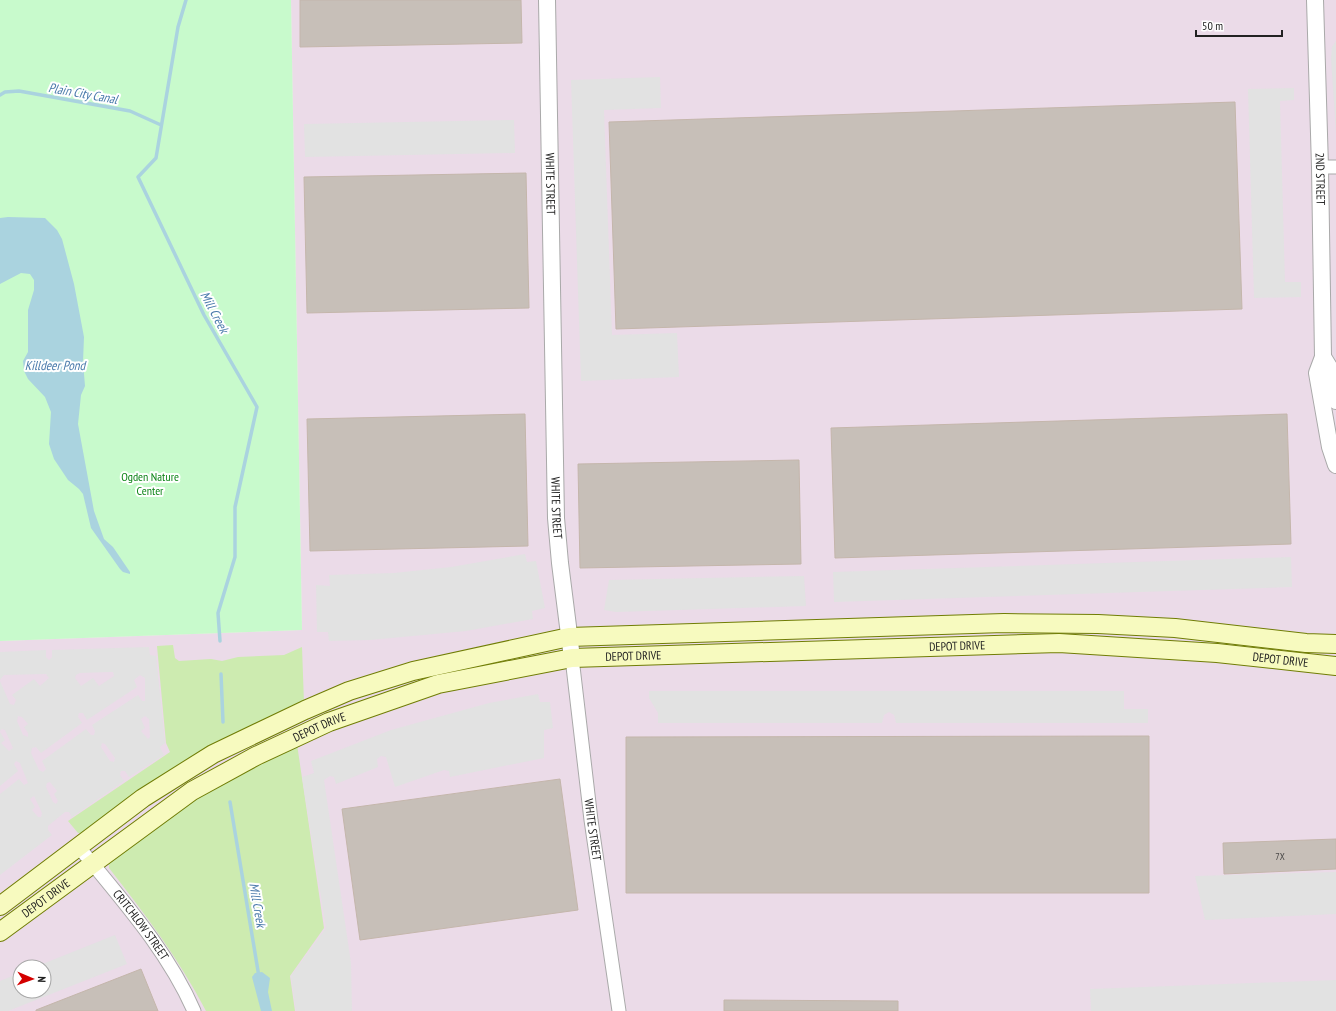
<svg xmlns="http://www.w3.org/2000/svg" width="1336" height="1011" font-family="'PT Sans Narrow',sans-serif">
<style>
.industrial{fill:#ebdbe8;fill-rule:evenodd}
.grass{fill:#cdebb0}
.park{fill:#c8facc}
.parking{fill:#e2e2e2;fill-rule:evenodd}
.water{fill:#aad3df}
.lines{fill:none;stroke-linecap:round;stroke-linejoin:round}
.stream{stroke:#aad3df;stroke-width:3.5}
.building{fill:#c7bfb8;stroke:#c4b6ab}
.minor-casing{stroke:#a9a9a9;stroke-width:15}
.tertiary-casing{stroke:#a9a9a9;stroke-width:18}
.secondary-casing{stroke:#707d05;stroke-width:20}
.minor{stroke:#fff;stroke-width:13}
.tertiary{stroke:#fff;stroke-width:16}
.secondary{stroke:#f7fabf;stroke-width:18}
.labels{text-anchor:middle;stroke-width:4;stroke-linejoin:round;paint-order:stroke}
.number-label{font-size:10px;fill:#4b4948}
.street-label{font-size:12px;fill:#222;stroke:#fff}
.park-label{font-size:12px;fill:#0c8416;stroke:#fff}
.water-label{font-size:13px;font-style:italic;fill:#4a7aab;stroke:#fff}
</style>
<rect width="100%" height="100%" fill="#f2efe9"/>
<path class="industrial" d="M291,0H1336V1011H0V641L302,630ZM20,967H44V991H20Z"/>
<path class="grass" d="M173,645L175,658L179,661L211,659L222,661L238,657L284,655L302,647L304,703L83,833H78L68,821L170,752L166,743L157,646Z
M297,744L324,928L290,976L295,1011H206C179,959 145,914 109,868V861L195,799Z"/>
<path class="park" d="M0,0H291L302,630L0,641Z"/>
<path class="parking" d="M1336,41V133L1331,58L1332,47Z
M660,77L661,108L604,110L612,335L677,333L679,377L581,381L571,80Z
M1294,88V100L1280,101L1285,282H1301V297L1254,298L1248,89Z
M514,120L515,153L305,157L304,124Z
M525,554L527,562L536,561L545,608L532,611L533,619L466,631L370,640L329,641L328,632H317L316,585L330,586L329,575L394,573L451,567Z
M1291,557L1292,587L834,602L833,572Z
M804,576L806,606L616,612L604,610L609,580Z
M149,647L150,655L156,656L165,743L160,747L164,755L129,777L125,771H121L120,775L124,781L72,817L69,812H65L48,826V830L52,835L0,875V794L19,779L24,785L28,783L20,763L16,761L14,764L18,771L0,786V732L5,740L1,743L9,751L13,748L5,730L2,729L0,731V681L10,704L14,705L16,700L12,695L34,679L40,686L49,678L46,674L4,675L0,680V652L46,650V657L49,660L52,657V650ZM110,672H113L114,676L99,686L93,678L81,686L75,678L76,675L80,673ZM140,675L145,678V701H142L138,695L92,725L95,731L94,735H91L86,729L42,761L46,769L43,772L39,770L31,753L32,748L36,747L41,753L82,723L78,717L79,713H83L87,720L137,687L134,680ZM18,716L22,717L28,724L24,727L28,733V737L23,735L17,721ZM145,716L149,719L150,737L148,739L141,731L145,728L141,719ZM102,743L105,744L115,758L114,762L110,761L101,747ZM50,782L57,791L54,794L58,801L56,804L53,802L46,787L47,783ZM34,796L42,813L41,817H38L32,810L35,807L30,799Z
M649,691H1124V709H1148V723H896L894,715L889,712L884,715L882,723H658V713L649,698Z
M538,694L540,702H550L553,728L544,730V758L450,777L449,771L444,770L395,787L386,757L381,756L377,759L378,767L336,784L334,777L330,776L324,780L351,963L352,1011H296L291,976L326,928L302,777L314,773L311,761L391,730L489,703Z
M1336,872V914L1205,920L1195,876Z
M115,935L127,964L8,1011H0V981L20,973V991H44V967H35Z
M1336,980V1011H1091L1090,989Z"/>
<path class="water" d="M8,217L45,218L57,230L62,239L74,284L84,337L83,362L85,386L81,395L78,424L94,511L104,539L113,547L130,572V574L123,572L120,569L91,528L83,494L79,489L68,480L54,459L49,444L51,412L45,397L28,379L24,371L23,361L28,352V310L34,290V280L30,274L21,273L0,284V218Z
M262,972L270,978L268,992L272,1011H261L252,977L255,973Z"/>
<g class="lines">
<path class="stream" d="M186,0L178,27L156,158L138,177L204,315L257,407L235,507V557L218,613L220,641
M0,95L5,92L19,91L130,111L161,125
M221,674L223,722
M230,802L259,977"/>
</g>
<path class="building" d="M300,0H521L522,43L300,47Z
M1235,102L1242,309L616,329L609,122Z
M526,173L529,308L307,313L304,177Z
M525,414L528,546L310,551L307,419Z
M1287,414L1291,544L835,558L831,428Z
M799,460L801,564L580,568L578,464Z
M1149,736V893H626V737Z
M560,779L578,910L360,940L342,809Z
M1336,839V869L1224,874L1223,843Z
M141,969L158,1011H36V1010Z
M724,1000L898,1001V1011H724Z"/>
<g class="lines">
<g class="minor-casing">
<g id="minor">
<path d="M1320,167H1336"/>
<path id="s1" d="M572,658L591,820L619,1011"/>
<path id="s2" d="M78,846C120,898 167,949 194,1011"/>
</g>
</g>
<g class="tertiary-casing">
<g id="tertiary">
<path id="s3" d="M547,0L556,518L560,563L572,658"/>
<path id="s4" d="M1315,0L1320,167L1323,357L1317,373L1330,447L1336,465"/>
<path d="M1323,357L1331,370L1336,401"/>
</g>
</g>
<g class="secondary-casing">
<g id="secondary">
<path d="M0,906L143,798L213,754L305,710L349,691L413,671L569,637L1004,623L1098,624L1175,628L1306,643L1336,644"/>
<path id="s5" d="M0,932L192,791L256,756L329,722L438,684L572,658L1059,643L1217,653L1336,666"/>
</g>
</g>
<use href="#minor" class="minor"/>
<use href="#tertiary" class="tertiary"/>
<use href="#secondary" class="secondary"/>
</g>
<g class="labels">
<g class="number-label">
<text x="1280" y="860">7X</text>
</g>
<g class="street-label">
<text dy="4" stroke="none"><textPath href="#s4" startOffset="179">2ND STREET</textPath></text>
<text dy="4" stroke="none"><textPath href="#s3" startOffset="184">WHITE STREET</textPath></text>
<text dy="4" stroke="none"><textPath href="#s3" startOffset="508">WHITE STREET</textPath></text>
<text dy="4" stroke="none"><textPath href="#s5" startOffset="1029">DEPOT DRIVE</textPath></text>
<text dy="4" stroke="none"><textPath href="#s5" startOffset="705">DEPOT DRIVE</textPath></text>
<text dy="4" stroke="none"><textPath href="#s5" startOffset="1353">DEPOT DRIVE</textPath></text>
<text dy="4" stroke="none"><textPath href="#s5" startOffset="381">DEPOT DRIVE</textPath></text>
<text dy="4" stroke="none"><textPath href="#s1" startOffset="173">WHITE STREET</textPath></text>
<text dy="4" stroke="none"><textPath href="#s5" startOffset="57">DEPOT DRIVE</textPath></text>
<text dy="4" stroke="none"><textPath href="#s2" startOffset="101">CRITCHLOW STREET</textPath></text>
</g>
<g class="park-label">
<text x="150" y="481">Ogden Nature<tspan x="150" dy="14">Center</tspan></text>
</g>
<g class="water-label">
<text transform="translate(83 93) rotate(10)" y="5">Plain City Canal</text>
<text transform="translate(215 312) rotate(62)" y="5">Mill Creek</text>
<text x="55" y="370">Killdeer Pond</text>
<text transform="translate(258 905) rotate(80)" y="5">Mill Creek</text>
</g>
</g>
<g transform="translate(32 979) rotate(92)"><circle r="19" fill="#ffffff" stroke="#a7a7a7"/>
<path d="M0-3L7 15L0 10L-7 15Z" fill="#d40000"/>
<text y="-6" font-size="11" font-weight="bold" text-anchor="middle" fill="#222222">N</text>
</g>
<path d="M1196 30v6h86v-6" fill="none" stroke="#222222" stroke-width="2"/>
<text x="1202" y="30" font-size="12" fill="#222222" stroke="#ffffff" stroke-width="3" paint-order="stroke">50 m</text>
</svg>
